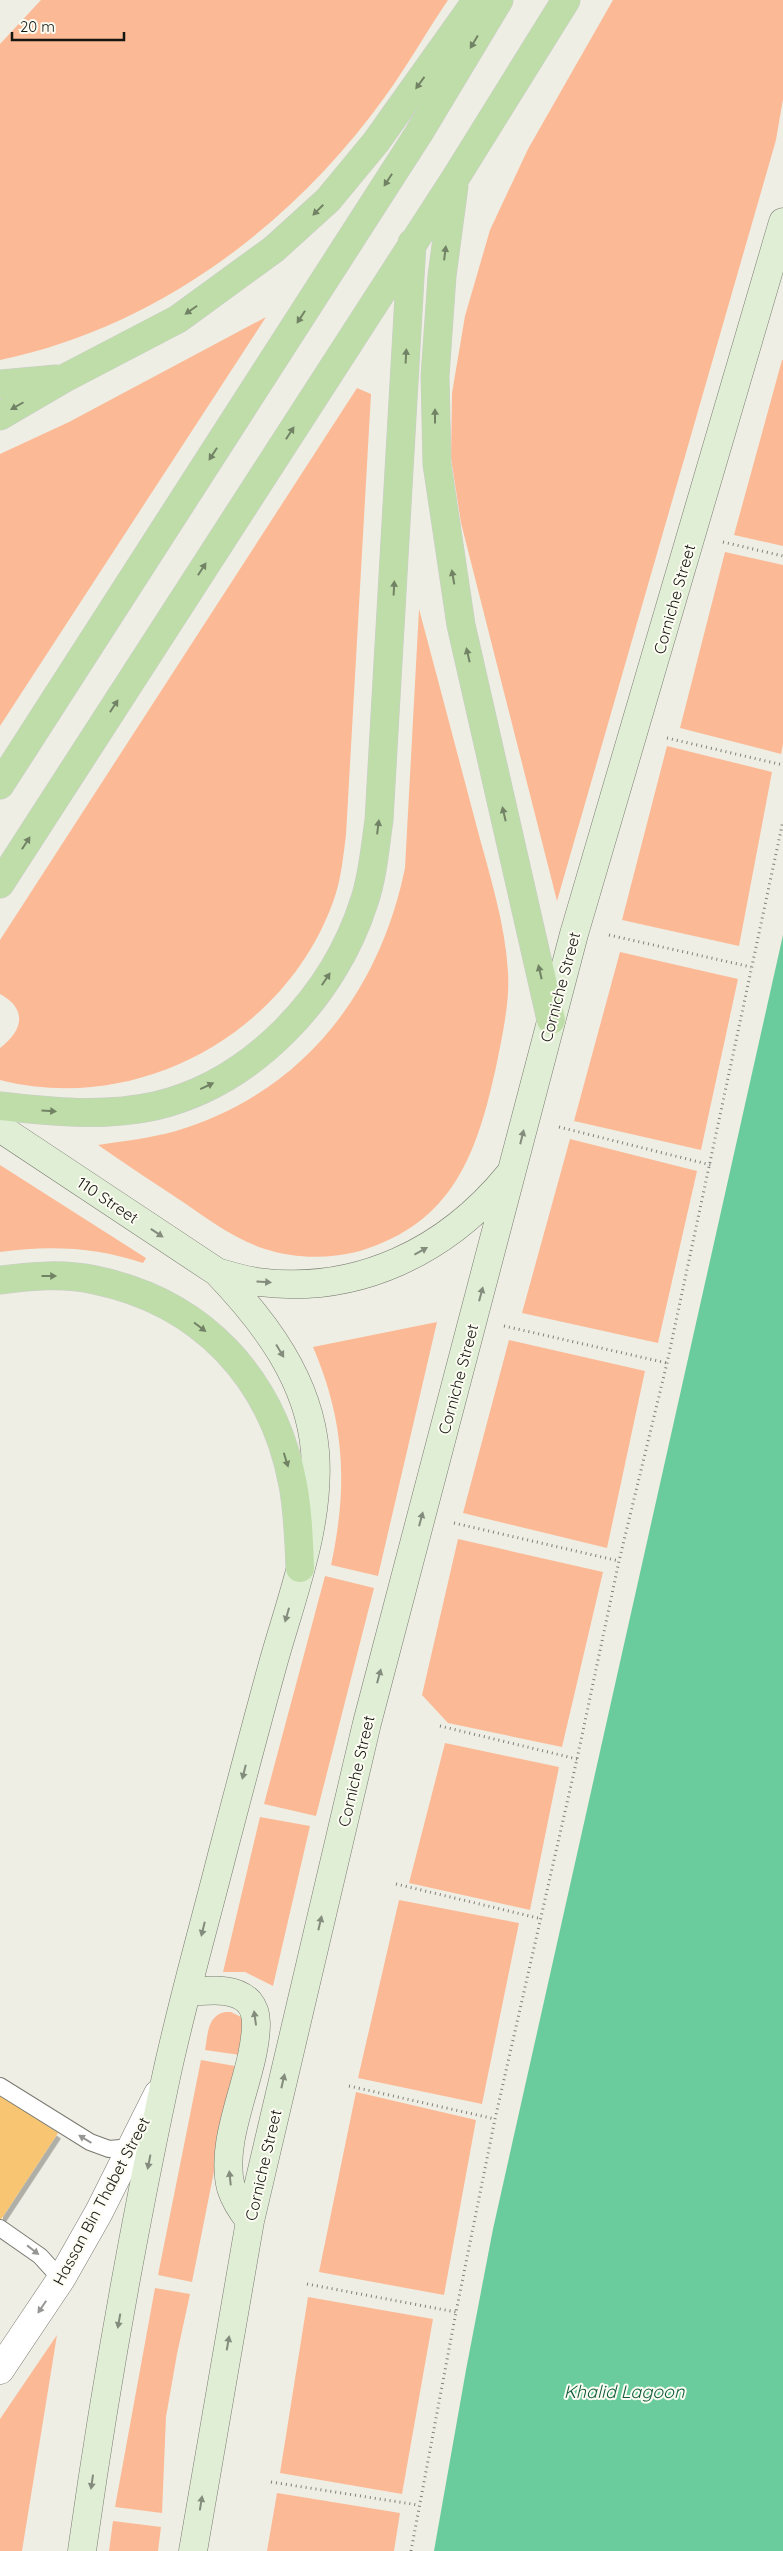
<svg xmlns="http://www.w3.org/2000/svg" width="783" height="2551" font-family="Quicksand,sans-serif">
<style>
.green{fill:#fbba95}
.water{fill:#6acc9c}
.building{fill:#f8c572;filter:url(#shadow)}
.lines{fill:none;stroke-linecap:round;stroke-linejoin:round}
.lane-casing{stroke:#7a7a72;stroke-width:18}
.street-casing{stroke:#7a7a72;stroke-width:29}
.secondary-casing{stroke:#7a7a72;stroke-width:29}
.primary-casing{stroke:#cccccb;stroke-width:29}
.path{stroke:#81817b;stroke-width:3;stroke-dasharray:1 4;stroke-linecap:butt}
.lane{stroke:#fff;stroke-width:16}
.street{stroke:#fff;stroke-width:28}
.secondary{stroke:#dfeed4;stroke-width:28}
.primary{stroke:#bfdda9;stroke-width:28}
.oneway{fill:#728365}
.oneway2{fill:#848c7d}
.oneway3{fill:#969694}
.labels{text-anchor:middle;stroke-width:4;stroke-linejoin:round;paint-order:stroke}
.street-label{font-size:16px;fill:#151512;stroke:#fcfcf2}
.water-label{font-size:18px;font-style:italic;fill:#105c3d;stroke:#fcfcf2}
</style>
<defs>
<filter id="shadow"><feDropShadow dx="3" dy="5.5" stdDeviation="0" flood-color="#0004"/></filter>
</defs>
<rect width="100%" height="100%" fill="#efeee5"/>
<path class="green" d="M41,0H448C426,32 407,67 384,98C292,226 155,328 0,360V44Z
M613,0H783V99L776,140L557,901L461,523L451,458L452,393L465,316L490,230L528,149Z
M266,317L0,726V454L69,422Z
M782,360H783V546L734,535Z
M357,388L371,394L346,835C343,858 341,881 333,902C285,1035 137,1115 0,1080V1048C23,1031 28,1009 0,994V940Z
M725,552L783,565V744L781,754L680,728Z
M419,609C438,680 457,752 476,824C489,873 505,922 508,972C510,1003 502,1037 496,1067C477,1154 453,1223 360,1251C330,1259 295,1259 265,1249C237,1240 210,1221 186,1204C157,1185 127,1165 98,1145C124,1141 151,1138 176,1131C302,1093 379,994 405,868Z
M667,746L772,772L739,946L622,920Z
M620,952L738,979L701,1150L574,1121Z
M570,1139L697,1171L658,1343L522,1313Z
M0,1165L146,1258L143,1263C96,1247 49,1245 0,1252Z
M437,1322L378,1576L331,1565C348,1486 345,1422 313,1347Z
M509,1340L645,1371L607,1548L463,1513Z
M458,1539L603,1572L562,1747L448,1723L422,1695Z
M325,1576L374,1588L316,1816L264,1804Z
M445,1743L559,1767L530,1910L409,1883Z
M260,1817L310,1826L273,1986L245,1972H223Z
M399,1900L519,1923L482,2104L358,2078Z
M225,2012H231L243,2018L240,2055L205,2050C208,2034 207,2016 225,2012Z
M201,2060L235,2066L192,2282L158,2275Z
M356,2092L476,2120L444,2295L319,2272Z
M155,2288L190,2294L177,2354L166,2417L162,2513L115,2507Z
M308,2297L433,2319L402,2494L280,2473Z
M57,2335L22,2551H0V2419Z
M277,2493L400,2513L394,2551H267Z
M113,2521L161,2527L158,2551H109Z"/>
<path class="water" d="M783,935V2551H434L466,2370L493,2229Z"/>
<path class="building" d="M0,2095L58,2133L0,2221Z"/>
<g class="lines">
<g class="lane-casing">
<path id="lane" d="M0,2086L90,2142L109,2149L132,2147
M0,2228L40,2256L61,2279"/>
</g>
<g class="street-casing">
<path id="street" d="M0,2370L61,2279L99,2212L158,2094"/>
</g>
<g class="secondary-casing">
<path id="secondary" d="M0,1128L217,1272C265,1322 309,1380 315,1451C321,1521 293,1593 274,1660C256,1725 239,1790 222,1855C203,1930 181,2006 165,2082C132,2237 104,2394 82,2551
M217,1272C230,1276 244,1280 258,1282C358,1295 447,1251 509,1175
M187,1992C207,1991 234,1986 249,2002C254,2008 256,2016 256,2023C256,2074 218,2137 231,2188C235,2201 242,2211 250,2221
M193,2551L250,2221L367,1723L574,934L783,222"/>
</g>
<g class="primary-casing">
<path id="primary" d="M454,186L442,276L435,376L437,464L461,625L551,1020
M0,384L56,379
M0,416L65,378L178,319L274,249L328,200L376,142L477,0
M0,785L419,133L499,0
M0,884L456,177L566,0
M0,1106C51,1112 104,1117 155,1106C253,1083 334,996 364,902C373,876 375,847 379,820L412,243
M0,1280C31,1276 64,1273 95,1280C202,1302 273,1378 293,1485C298,1512 299,1540 300,1568"/>
</g>
<path class="path" d="M723,542L783,556
M667,738L783,765
M609,935L751,967
M559,1127L711,1165
M504,1326L667,1363
M454,1523L619,1561
M440,1726L577,1759
M396,1884L542,1919
M349,2086L495,2119
M307,2284L456,2312
M271,2482L418,2505
M411,2551L456,2312L495,2119L577,1759L619,1561L667,1363L783,821"/>
<use href="#lane" class="lane"/>
<use href="#street" class="street"/>
<use href="#secondary" class="secondary"/>
<use href="#primary" class="primary"/>
</g>
<defs><path id="oneway-solid" d="M-6-.8H1V-3.2L6.5 0L1 3.2V.8H-6Z" transform="scale(1.25)"/></defs>
<g class="oneway">
<use href="#oneway-solid" transform="translate(474 42) rotate(121)"/>
<use href="#oneway-solid" transform="translate(420 83) rotate(126)"/>
<use href="#oneway-solid" transform="translate(388 180) rotate(123)"/>
<use href="#oneway-solid" transform="translate(318 210) rotate(135)"/>
<use href="#oneway-solid" transform="translate(445 253) rotate(-83)"/>
<use href="#oneway-solid" transform="translate(191 310) rotate(145)"/>
<use href="#oneway-solid" transform="translate(301 317) rotate(123)"/>
<use href="#oneway-solid" transform="translate(406 356) rotate(-87)"/>
<use href="#oneway-solid" transform="translate(17 406) rotate(150)"/>
<use href="#oneway-solid" transform="translate(435 416) rotate(-90)"/>
<use href="#oneway-solid" transform="translate(290 433) rotate(-57)"/>
<use href="#oneway-solid" transform="translate(213 454) rotate(123)"/>
<use href="#oneway-solid" transform="translate(202 569) rotate(-57)"/>
<use href="#oneway-solid" transform="translate(453 577) rotate(-100)"/>
<use href="#oneway-solid" transform="translate(394 588) rotate(-87)"/>
<use href="#oneway-solid" transform="translate(468 655) rotate(-103)"/>
<use href="#oneway-solid" transform="translate(114 706) rotate(-57)"/>
<use href="#oneway-solid" transform="translate(504 814) rotate(-103)"/>
<use href="#oneway-solid" transform="translate(378 827) rotate(-83)"/>
<use href="#oneway-solid" transform="translate(26 843) rotate(-57)"/>
<use href="#oneway-solid" transform="translate(540 972) rotate(-103)"/>
<use href="#oneway-solid" transform="translate(326 979) rotate(-56)"/>
<use href="#oneway-solid" transform="translate(207 1086) rotate(-25)"/>
<use href="#oneway-solid" transform="translate(49 1111) rotate(4)"/>
<use href="#oneway-solid" transform="translate(49 1276)"/>
<use href="#oneway-solid" transform="translate(200 1327) rotate(37)"/>
<use href="#oneway-solid" transform="translate(286 1460) rotate(73)"/>
</g>
<g class="oneway2">
<use href="#oneway-solid" transform="translate(522 1137) rotate(-76)"/>
<use href="#oneway-solid" transform="translate(157 1233) rotate(34)"/>
<use href="#oneway-solid" transform="translate(421 1251) rotate(-29)"/>
<use href="#oneway-solid" transform="translate(264 1282) rotate(4)"/>
<use href="#oneway-solid" transform="translate(481 1294) rotate(-75)"/>
<use href="#oneway-solid" transform="translate(280 1351) rotate(59)"/>
<use href="#oneway-solid" transform="translate(421 1519) rotate(-75)"/>
<use href="#oneway-solid" transform="translate(287 1615) rotate(106)"/>
<use href="#oneway-solid" transform="translate(379 1676) rotate(-75)"/>
<use href="#oneway-solid" transform="translate(244 1772) rotate(104)"/>
<use href="#oneway-solid" transform="translate(320 1923) rotate(-77)"/>
<use href="#oneway-solid" transform="translate(203 1929) rotate(104)"/>
<use href="#oneway-solid" transform="translate(255 2018) rotate(-98)"/>
<use href="#oneway-solid" transform="translate(283 2081) rotate(-77)"/>
<use href="#oneway-solid" transform="translate(149 2162) rotate(101)"/>
<use href="#oneway-solid" transform="translate(230 2178) rotate(-96)"/>
<use href="#oneway-solid" transform="translate(119 2321) rotate(100)"/>
<use href="#oneway-solid" transform="translate(228 2343) rotate(-80)"/>
<use href="#oneway-solid" transform="translate(92 2482) rotate(98)"/>
<use href="#oneway-solid" transform="translate(201 2503) rotate(-81)"/>
</g>
<g class="oneway3">
<use href="#oneway-solid" transform="translate(85 2139) rotate(-149)"/>
<use href="#oneway-solid" transform="translate(33 2250) rotate(38)"/>
<use href="#oneway-solid" transform="translate(42 2307) rotate(124)"/>
</g>
<g class="labels">
<g class="street-label">
<text transform="translate(674 599) rotate(-74)" y="6">Corniche Street</text>
<text transform="translate(560 987) rotate(-75)" y="6">Corniche Street</text>
<text transform="translate(108 1200) rotate(34)" y="6">110 Street</text>
<text transform="translate(458 1379) rotate(-75)" y="6">Corniche Street</text>
<text transform="translate(356 1771) rotate(-77)" y="6">Corniche Street</text>
<text transform="translate(263 2165) rotate(-77)" y="6">Corniche Street</text>
<text transform="translate(101 2201) rotate(-62)" y="6">Hassan Bin Thabet Street</text>
</g>
<g class="water-label">
<text x="624" y="2398">Khalid Lagoon</text>
</g>
</g>
<path d="M12 32v8h112v-8" fill="none" stroke="#151512" stroke-width="2.5"/>
<text x="20" y="32" font-size="15" fill="#151512" stroke="#fcfcf2" stroke-width="4" paint-order="stroke">20 m</text>
</svg>
